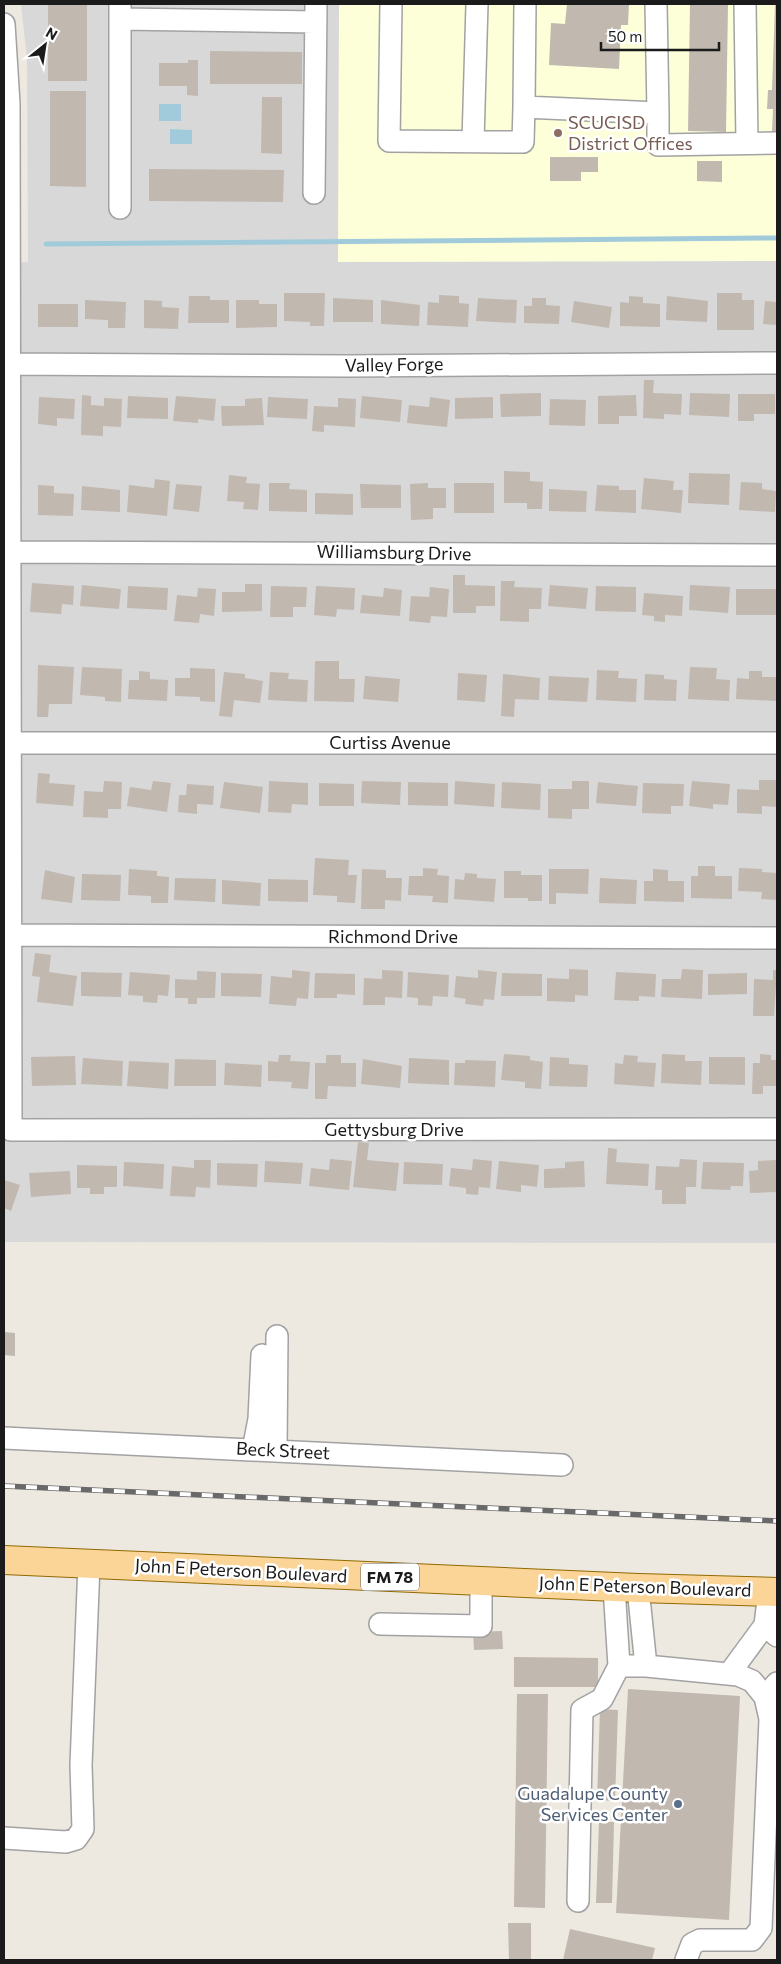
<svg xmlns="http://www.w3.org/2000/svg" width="781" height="1964" font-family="Commissioner,sans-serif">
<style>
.residential{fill:#d9d8d8}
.education{fill:#fdffd8}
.water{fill:#a1cbdb}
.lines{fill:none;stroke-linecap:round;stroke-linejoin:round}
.stream{stroke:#a1cbdb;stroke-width:5}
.building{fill:#c1b8b0}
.minor-casing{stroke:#a2a2a2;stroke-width:24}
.major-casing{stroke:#916901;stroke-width:30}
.minor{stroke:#fff;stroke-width:21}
.major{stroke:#fbd598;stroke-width:28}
.rail-casing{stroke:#696969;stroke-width:5.5}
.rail{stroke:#fff;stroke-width:4;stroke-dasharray:11;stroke-linecap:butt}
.education-dot{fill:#8d6e63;stroke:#fff;stroke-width:2}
.service-dot{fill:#5c6f8a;stroke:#fff;stroke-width:2}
.labels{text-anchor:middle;stroke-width:5;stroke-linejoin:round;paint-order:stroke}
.shield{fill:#fff;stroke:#5f5f5f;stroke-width:1}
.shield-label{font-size:16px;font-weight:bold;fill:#1b1b1b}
.education-label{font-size:18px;fill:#785e54;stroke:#fff;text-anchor:start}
.street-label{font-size:18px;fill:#1b1b1b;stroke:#fff}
.service-label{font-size:18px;fill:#4e5e75;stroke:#fff;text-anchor:end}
</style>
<rect width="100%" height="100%" fill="#ede9e1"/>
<path class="residential" d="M21,4H339V262L777,261V1243L4,1242V263L28,262L27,59Z"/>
<path class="education" d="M339,4H777V261L338,262Z"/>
<path class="water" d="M159,104H181V121H159Z
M170,129L192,130V144H170Z"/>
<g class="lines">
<path class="stream" d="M46,244L777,238"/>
</g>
<path class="building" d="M48,4H87V81H48Z
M567,4H629L628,25H621L619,69L549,65L551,23L565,24Z
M690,4H728L726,132L688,131Z
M775,4H777V132H772L773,109H767L768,90H772Z
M210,51L302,52V84H210Z
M188,60H198V96L187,95V86H159V63H188Z
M50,91H86V187L50,186Z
M262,97H282V154L261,153Z
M550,157H598V172H581V181H550Z
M697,161H722V182L697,181Z
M149,169L284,170L283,202L149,201Z
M284,293H325L324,326H310V322L284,321Z
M717,293H742V300H754V330H717Z
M439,295L459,296V303L469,304L468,327L427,325L428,302L439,303Z
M189,296H210V300H229V323H188Z
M629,296L643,297V303L660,304V327L620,326V302L629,303Z
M667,296L708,301L707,322L666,320Z
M333,298L373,300V322H333Z
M478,298L517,300L516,323L476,321Z
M532,298H546V305L560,306L559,324L524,323V306H532Z
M85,300L126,302L125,328H108V320L85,319Z
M144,300L162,301V307L179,308L178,329L144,328Z
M236,300H259V304H277V327L236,328Z
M381,300L420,305L419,326L381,324Z
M574,301L612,307L609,328L571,322Z
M765,301L777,302V325L763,324Z
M38,304H78V327H38Z
M644,380H654L653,393L682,394L681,415L664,414V419L643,418Z
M541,393V416L501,417L500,394Z
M690,393L730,394L729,417L689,415Z
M738,394H775V414H754V421H738Z
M82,395L91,396V405L104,406V398L122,399L121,427L103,426V436L81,435Z
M636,395L637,416H619V424H598V396Z
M128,396L168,398V419L127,418Z
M176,396L216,399L214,421L198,419V423L173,421Z
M362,396L402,400L400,422L360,418Z
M39,397L75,399L74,419L57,418V426L38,424Z
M268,397L308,399L307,419L267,417Z
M430,397L450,400L447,427L407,423L409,405L429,407Z
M493,397V418L455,419V398Z
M262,398L264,425L222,426L221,406H245V399Z
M338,398L356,399L355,427L324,425V432L312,431L314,406L338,407Z
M550,399L586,400L585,426L549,425Z
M504,471L530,472V481L543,482L542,509H527V503H504Z
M689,473L730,474L729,505L688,503Z
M229,475L247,477L246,483L260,484L258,510L243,509L244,502L227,501Z
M644,478L674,481L673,490H683L681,513L641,509Z
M155,479L170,481L167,516L127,512L129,485L154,488Z
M741,482L762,483V489L776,491L775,512L739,510Z
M269,483H290L289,489L307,490V512L269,511Z
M428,483V488H446V508H433V519L411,520L410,484Z
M454,483H494V513H454Z
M176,484L202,486L199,512L173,509Z
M360,484L401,485V508H361Z
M38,485L54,486V493L74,494L73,516L38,515Z
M597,485L619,486V490H636V513L595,511Z
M82,486L120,490V512L81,510Z
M549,489L587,491L586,512L549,511Z
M315,493L353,494V515L315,514Z
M453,575H465V585L495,586V606H476V613H453Z
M501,581H515L514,587L542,588L541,609H529V622L500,621Z
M32,583L74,586L73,605L62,604L61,614L30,612Z
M245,584H262V611L222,612V592H245Z
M82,585L121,589L119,609L80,606Z
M550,585L588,588L586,609L548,606Z
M690,585L730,587L728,613L689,610Z
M128,586L168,588L167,610L127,608Z
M271,586L307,587L306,607H293V617H270Z
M316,586L355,588L354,610L337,609L336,617L314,615Z
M596,586L636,587V612L595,611Z
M430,587L449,589L447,617L431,616L430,623L409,621L411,596L429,597Z
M198,588L216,589L214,616L200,614L199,623L174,621L177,595L197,597Z
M384,588L402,590L400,616L360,613L362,595L383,597Z
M736,589H777V615H736Z
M644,593L683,596L682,616L665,615V622L654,621V616L642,615Z
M315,661H339V679H355L354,702L314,701Z
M38,665L74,667L72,704H49L48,717H37Z
M82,667L122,669L121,702L105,701V697L80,695Z
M690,667L717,668L716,679L730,680L729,701L688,699Z
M190,668L215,669V702L200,701V697L175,696V678H190Z
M597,670L619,671L618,678L637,679L636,702L596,700Z
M139,671L150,672V679L168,680L167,701L128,699L129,680H139Z
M749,671H762V677H777L776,701L736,699L737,678L749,679Z
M224,672L245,674V678L263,681L260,703L234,700L232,717L219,716Z
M270,672L289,673L288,679L308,680L307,702L268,700Z
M458,673L487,675L485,702L457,700Z
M503,674L540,678L539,700L515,699L514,717L501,716Z
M645,674L664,675V679L677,680L676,701L644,700Z
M365,676L400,679L398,702L363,699Z
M549,676L589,678L587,702L548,700Z
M38,773L50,774L49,783L75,785L73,806L36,803Z
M759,780H777V807L762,806V814L737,813V789L759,790Z
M104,781L122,782L121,809H108V818L83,817L84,791L103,792Z
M153,781L171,783L167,812L127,806L130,787L151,790Z
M269,781L308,783V805L292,804L291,813L268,812Z
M362,781L401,782L400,805L361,803Z
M455,781L495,784L494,807L454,804Z
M572,781H589V809H572V819L548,818V789H572Z
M692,781L730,784L728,805L713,804V809L689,806Z
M224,782L263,787L260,813L220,808Z
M408,782L448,783V806L408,805Z
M502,782L541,784L540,810L501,808Z
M598,782L638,786L636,806L596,803Z
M319,783L354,784V806H319Z
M643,783L684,784L683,806H671V814L642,813Z
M187,784L214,786L213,805L197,804V814L178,812L179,795H186Z
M315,858L349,860L348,875H357L355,903L337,902V896L313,895Z
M698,866H715V876H732V899L691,898V876H698Z
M423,868L438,869L437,875L449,876L448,903L432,902L433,896L408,895L409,876H423Z
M739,868L762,869V872L777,873V900L761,899L762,892L738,891Z
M129,869L157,871V876L169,877L168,903H151V896L128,895Z
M362,869L386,870V878H402L401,901L385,900V909H361Z
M549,869H589L588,894L556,893V904H549Z
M653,869L668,870V881H684V902L644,901V881H653Z
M45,870L75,877L72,903L41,899Z
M504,871H521V875H542V901H528V898H504Z
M465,873L477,874V878L496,879L494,902L454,899L455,879L464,880Z
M82,874L121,875L120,901L81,900Z
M175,878L216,879L215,902L174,900Z
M600,878L637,880L636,904L599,903Z
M268,879L308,880V902L268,901Z
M222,880L261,883L260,906L222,904Z
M35,953L51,955L49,972L77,976L73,1006L37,1002L40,977L32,976Z
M569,969L588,970V996L575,995V1002L547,1001V978L569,979Z
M682,969L703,970L702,999L661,997L662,979H681Z
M292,970L310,972L308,999L297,998L296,1006L269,1004L271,976L292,978Z
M382,970L403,971L402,998L385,997V1005H363L364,978L382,979Z
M478,970L497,972L494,1000L484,999L483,1006L465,1004L466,999L454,997L456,976L478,978Z
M773,970H777L774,1016H753L754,979L773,980Z
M197,971L216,972L215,998H197V1004H188V998H175V979L197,980Z
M81,972L122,973L121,997L81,996Z
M130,972L170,975L168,996L158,995L157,1003L143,1002V996L128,995Z
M408,972L449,975L448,997L433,996L432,1006L418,1005V998L407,997Z
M616,972L656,974L655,997L639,996V1001L614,1000Z
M221,973L262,974L261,997L221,996Z
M315,973L355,974V995L337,994V998H314Z
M502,973L542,974V996H501Z
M747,973V994L708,995V974Z
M504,1054L530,1056V1060L543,1062L541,1089L525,1088V1082L501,1080Z
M662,1054L685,1055V1061H702L701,1085L661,1083Z
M760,1054L771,1055V1060H777V1086H763V1094H752L753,1063H760Z
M279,1055H291L290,1061L310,1062L308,1089L291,1088L292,1082L268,1081V1061L278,1062Z
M326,1055H341V1063H356V1087L328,1086L327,1099H315V1063H326Z
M624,1055L638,1056L637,1062L656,1063L654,1087L614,1084L615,1063L623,1064Z
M75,1056L76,1085L32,1086L31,1057Z
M550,1057L569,1058V1064L588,1065L587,1087L549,1086Z
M709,1057H745V1085L709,1084Z
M83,1058L123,1061L122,1086L81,1084Z
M409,1058L449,1060V1085L408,1083Z
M175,1059L216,1060V1086H174Z
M363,1059L402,1066L400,1088L361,1084Z
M465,1060L496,1061L495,1087L454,1085L455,1063H465Z
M129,1061L169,1063L168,1089L127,1086Z
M225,1063L262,1065L261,1087L224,1085Z
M358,1142L369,1143L367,1160L399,1163L396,1191L353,1187Z
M608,1148L617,1149L616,1162L649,1164L648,1186L606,1184Z
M330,1159L352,1161L349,1190L309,1186L311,1168L329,1170Z
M473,1159L492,1161L490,1188L479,1187L478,1195L466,1194V1188L449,1186L451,1168L472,1170Z
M680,1159L697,1160L696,1187H686V1204H662V1190H655L656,1166L679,1167Z
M194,1160H211L210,1188L196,1187L195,1197L170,1196L172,1166L194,1168Z
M777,1160V1192L750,1193L749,1171L758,1170V1161Z
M265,1161L303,1163L301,1184L264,1182Z
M499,1161L539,1165L537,1187L521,1185V1192L496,1189Z
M584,1161L585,1187L544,1188V1169L565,1168V1162Z
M124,1162L164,1164L163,1189L123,1186Z
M404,1162L443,1164L442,1185L403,1184Z
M703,1162L744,1163L743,1186H731L730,1190L701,1189Z
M217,1163L258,1164L257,1187L217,1185Z
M77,1165L117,1166V1187H104V1194H90V1188H77Z
M70,1171L71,1194L31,1197L29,1173Z
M4,1180L20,1185L11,1211L4,1208Z
M4,1332L15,1333V1356L4,1355Z
M502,1631L503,1649L474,1650L473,1632Z
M514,1657L598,1658V1687H514Z
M628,1689L740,1696L729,1920L616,1913Z
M517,1694H548L545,1908L514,1907Z
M600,1709L618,1710L615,1801L597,1800Z
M599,1822H614L612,1903H596Z
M508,1923H531V1960H509Z
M570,1929L655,1948L652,1960H563Z"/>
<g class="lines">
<g class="minor-casing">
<path id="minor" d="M391,4L389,141L523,142L524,107L658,113V145L777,143
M656,4L658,113
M745,4L747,143
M120,19L316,22
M4,24L9,104L11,1130L777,1129
M524,107L525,4
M473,141L477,4
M314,193L316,4
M120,208V4
M10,364L348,366L777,363
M10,552C266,552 522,556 777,555
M4,743H777
M4,935L777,938
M4,1438L562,1465
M253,1450L259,1419L262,1355
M276,1451L277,1336
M614,1587L619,1666
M638,1588L646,1666L738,1675L752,1681L765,1697L777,1683
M769,1592L765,1625L777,1636
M380,1624L481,1626V1581
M729,1674L765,1625
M4,1838L66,1842L76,1839L83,1829L81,1765L89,1564
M578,1901L582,1710L602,1699L619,1666H646
M686,1960L692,1944L700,1940H752L761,1928L770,1719L765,1697"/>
</g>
<g class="major-casing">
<path id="major" d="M4,1560L638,1588L777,1592"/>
</g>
<use href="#minor" class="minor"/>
<use href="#major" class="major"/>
<g class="rail-casing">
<path id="rail" d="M4,1486L777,1521"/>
</g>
<use href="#rail" class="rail"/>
</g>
<circle class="education-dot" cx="558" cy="133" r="5"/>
<circle class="service-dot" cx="678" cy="1804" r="5"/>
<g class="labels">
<rect class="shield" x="361" y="1563.5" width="58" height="27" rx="4"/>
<g class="shield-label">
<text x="390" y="1583">FM 78</text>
</g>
<g class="education-label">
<text x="568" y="129">SCUCISD<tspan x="568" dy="21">District Offices</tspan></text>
</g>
<g class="street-label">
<text transform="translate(394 365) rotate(-1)" y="6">Valley Forge</text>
<text transform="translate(394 553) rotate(1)" y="6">Williamsburg Drive</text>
<text x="390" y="749">Curtiss Avenue</text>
<text x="393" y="943">Richmond Drive</text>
<text x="394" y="1136">Gettysburg Drive</text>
<text transform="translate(283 1451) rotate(3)" y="6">Beck Street</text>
<text transform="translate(241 1571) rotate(3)" y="6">John E Peterson Boulevard</text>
<text transform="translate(645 1587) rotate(2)" y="6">John E Peterson Boulevard</text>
</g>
<g class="service-label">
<text x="668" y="1800">Guadalupe County<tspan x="668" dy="21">Services Center</tspan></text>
</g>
</g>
<rect width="781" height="1964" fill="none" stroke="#1b1b1b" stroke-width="10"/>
<g transform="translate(45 45) rotate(30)" stroke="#ffffff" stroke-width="4" paint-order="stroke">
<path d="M0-4L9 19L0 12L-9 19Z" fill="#1b1b1b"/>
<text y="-8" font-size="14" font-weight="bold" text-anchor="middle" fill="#1b1b1b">N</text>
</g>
<path d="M601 42v8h118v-8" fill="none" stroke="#1b1b1b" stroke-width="2.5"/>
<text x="608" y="42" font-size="15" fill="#1b1b1b" stroke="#ffffff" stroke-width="4" paint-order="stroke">50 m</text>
</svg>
